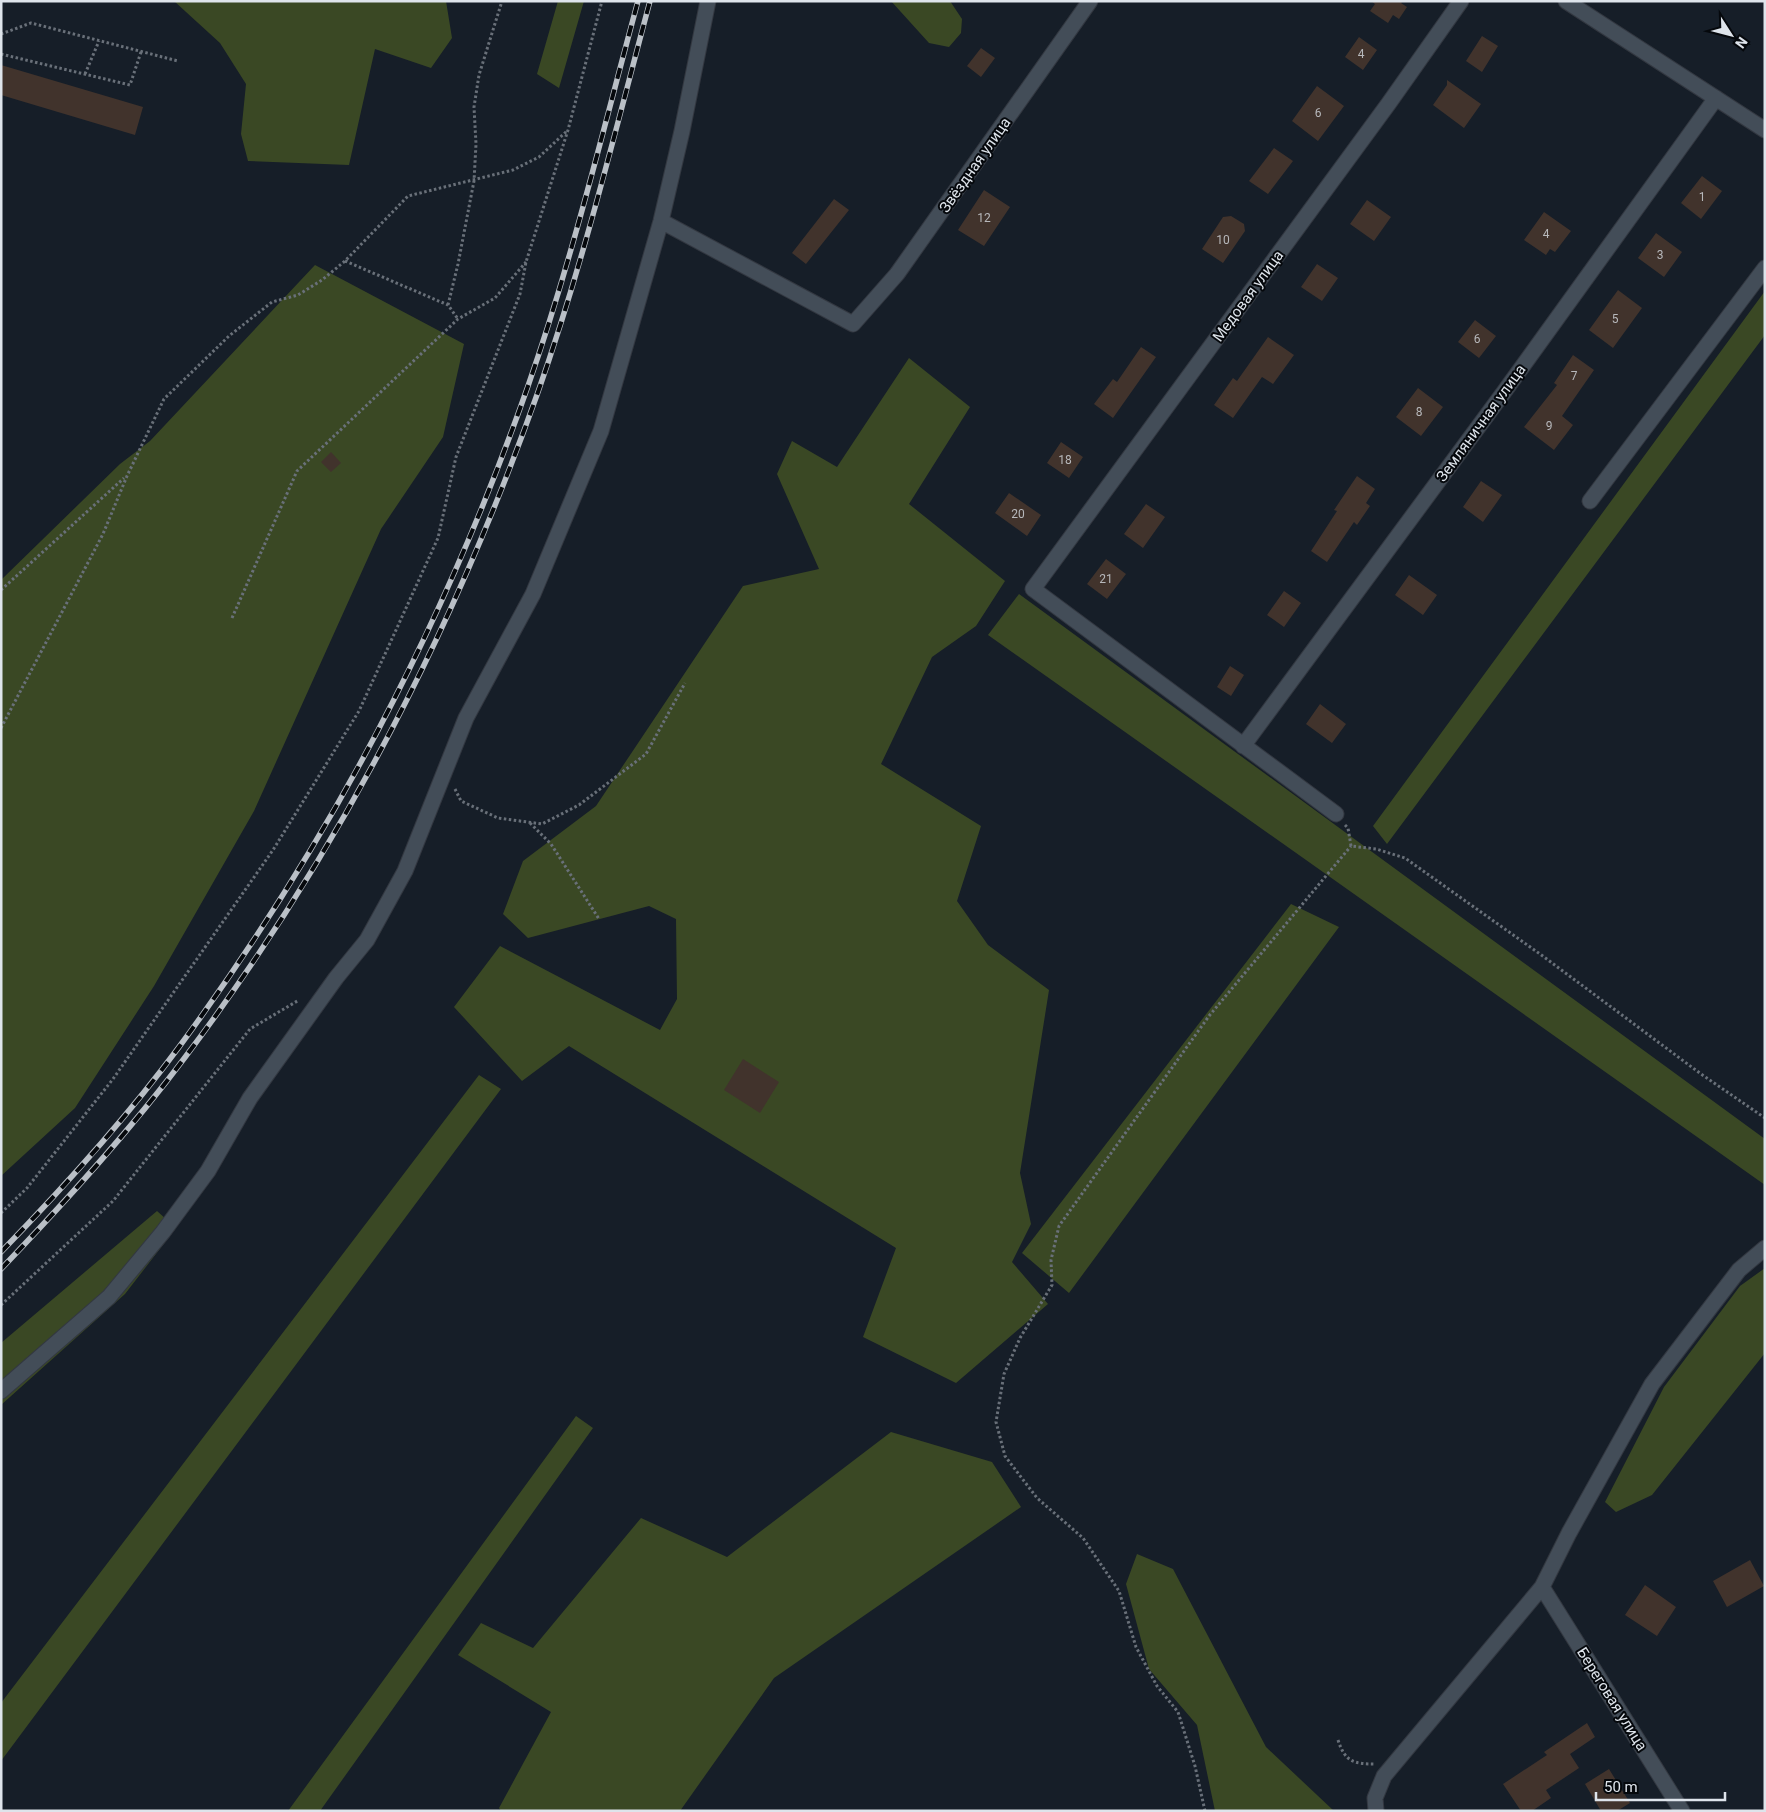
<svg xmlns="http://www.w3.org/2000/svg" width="1766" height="1812" font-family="Roboto,sans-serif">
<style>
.green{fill:#3a4824}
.building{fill:#41332c}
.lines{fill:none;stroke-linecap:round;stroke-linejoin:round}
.minor-casing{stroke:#333841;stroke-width:17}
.path{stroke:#697079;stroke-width:3;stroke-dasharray:2.5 2.5;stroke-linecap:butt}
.minor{stroke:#434d58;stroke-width:15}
.rail-casing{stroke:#bac0c7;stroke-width:5.5}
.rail{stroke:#05080c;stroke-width:4;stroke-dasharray:11;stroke-linecap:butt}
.labels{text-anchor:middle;stroke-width:4;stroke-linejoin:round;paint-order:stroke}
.number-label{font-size:12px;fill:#b7b8bb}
.street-label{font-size:15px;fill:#dee4eb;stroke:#05080c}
</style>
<rect width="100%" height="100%" fill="#161e28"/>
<path class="green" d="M174,1H446L452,38L431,68L375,49L349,165L248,161L241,134L246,84L220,43Z
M558,1H584L559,88L537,74Z
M891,1H950L962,19L961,33L949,47L929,43Z
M315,265L464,344L443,437L381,529L254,811L154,986L75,1108L1,1176V580L120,464L150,441Z
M1765,291V335L1387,844L1373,826Z
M909,358L970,407L909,504L1005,581L976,626L932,657L881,764L981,826L957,901L988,945L1049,990L1020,1173L1031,1224L1012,1262L1048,1304L956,1383L863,1337L896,1248L569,1046L522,1081L454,1007L500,946L660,1030L677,999L676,919L649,906L528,938L503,914L523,861L596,806L743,586L819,569L777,474L792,441L837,467Z
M1019,594L1765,1139V1185L988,635Z
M1291,904L1339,927L1069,1293L1022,1253Z
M479,1075L501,1089L1,1761V1703Z
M157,1211L176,1228L125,1294L1,1405V1343Z
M1765,1268V1353L1652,1495L1616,1512L1605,1502L1664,1387L1740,1286Z
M576,1416L593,1428L320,1811H288Z
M891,1432L992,1462L1021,1507L774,1678L680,1811H501L499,1808L551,1712L458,1655L481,1623L533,1648L641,1518L727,1557Z
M1137,1554L1173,1569L1266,1747L1334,1811H1215L1197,1725L1149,1669L1126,1584Z"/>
<path class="building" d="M1371,1H1403L1401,3L1407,7L1399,19L1393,15L1388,23L1370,11L1375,4Z
M1482,36L1498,46L1482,72L1466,61Z
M1359,37L1377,50L1363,70L1345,57Z
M981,48L995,58L981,77L967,66Z
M1,65L143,107L135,135L1,95Z
M1447,80L1481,104L1464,128L1433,105L1447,85Z
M1317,86L1344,106L1318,141L1292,121Z
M1274,148L1293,161L1268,194L1249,181Z
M1702,176L1722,191L1701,219L1681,203Z
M984,190L1010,207L984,246L958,230Z
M834,199L849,210L806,264L792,253Z
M1367,200L1391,217L1374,241L1350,224Z
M1544,212L1571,231L1555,252L1550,249L1546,255L1524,240Z
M1231,216L1244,224L1245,231L1223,263L1202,249L1223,217Z
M1656,233L1682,252L1664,277L1638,258Z
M1317,264L1338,278L1322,301L1301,287Z
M1618,290L1642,308L1613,348L1589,330Z
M1475,320L1496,336L1479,358L1458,342Z
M1268,337L1294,355L1273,384L1262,377L1233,418L1214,405L1233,378L1237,381Z
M1141,347L1156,357L1113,418L1094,404L1113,379L1117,382Z
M1573,355L1594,370L1562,416L1573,425L1554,450L1524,427L1557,385L1554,383Z
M1418,388L1443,407L1421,436L1396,417Z
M1061,442L1083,457L1069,478L1047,463Z
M331,452L341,463L331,472L321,462Z
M1357,476L1375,489L1366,503L1370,506L1357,525L1354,522L1327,562L1311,551L1337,511L1334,510Z
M1481,481L1502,495L1483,522L1463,507Z
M1009,493L1041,515L1027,536L995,513Z
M1146,504L1165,517L1143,548L1124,534Z
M1106,559L1126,574L1107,599L1087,584Z
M1409,575L1437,595L1423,615L1395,595Z
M1284,591L1301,603L1284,627L1267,615Z
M1230,666L1244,675L1231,696L1217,687Z
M1320,704L1346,724L1332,743L1306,724Z
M743,1059L779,1082L760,1113L724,1090Z
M1750,1560L1764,1586L1727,1607L1713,1581Z
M1645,1585L1676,1607L1657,1636L1625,1615Z
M1587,1723L1595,1737L1570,1754L1579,1768L1546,1790L1551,1798L1532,1811H1521L1503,1784L1547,1755L1544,1752Z
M1609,1769L1630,1803L1617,1811H1601L1585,1784Z"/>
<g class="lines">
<g class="minor-casing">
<path id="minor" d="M1566,1L1765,130
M661,221L853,324L897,274L1090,1
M1590,501L1765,268
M1243,746L1504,392L1716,98
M1336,814L1033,589L1389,103L1461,1
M1,1391L109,1297L163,1232L208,1171L250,1098L336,978L367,940L405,871L466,718L533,594L601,431L661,221L682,131L708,1
M1542,1587L1682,1811
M1376,1811L1375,1798L1384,1776L1542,1587L1569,1533L1652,1384L1739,1270L1765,1248"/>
</g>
<path class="path" d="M1,34L31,23L178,61
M1,54L130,85L141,52
M85,74L99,41
M345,261L448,305L458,319
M448,305L458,264L474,181L476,144L474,107L479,75L502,1
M1,590L124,478
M232,618L297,471L458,319L495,298L526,262
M1,728L103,534L127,476L164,399L229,336L272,302L298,295L322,280L345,261L408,196L513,170L539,157L568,130
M455,789L461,801L498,818L542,824L579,805L646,754L685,683
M530,823L551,844L599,919
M1345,825L1348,828L1351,846L1376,849L1405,858L1540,954L1701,1074L1765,1118
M1,1213L27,1188L113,1079L273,850L359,711L438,538L456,457L520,294L526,262L568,130L602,1
M1,1305L113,1201L250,1029L299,1000
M1338,1740C1345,1762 1354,1764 1375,1764
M1205,1811L1195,1766L1178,1712L1157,1686L1136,1647L1119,1591L1083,1538L1037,1498L1005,1456L996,1422L1004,1374L1020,1338L1052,1285L1051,1260L1059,1226L1209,1016L1351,846"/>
<use href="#minor" class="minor"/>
<g class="rail-casing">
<path id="rail" d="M1,1252C64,1187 125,1120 179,1047C328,845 445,623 528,386C572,260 603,130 638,1
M1,1269C66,1201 130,1131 186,1056C338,854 454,629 538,392C583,264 615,132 650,1"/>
</g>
<use href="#rail" class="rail"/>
</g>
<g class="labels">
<g class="number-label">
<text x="1361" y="58">4</text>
<text x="1318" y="117">6</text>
<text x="1702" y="201">1</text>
<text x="984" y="222">12</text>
<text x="1546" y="238">4</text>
<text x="1223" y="244">10</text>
<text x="1660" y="259">3</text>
<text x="1615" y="323">5</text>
<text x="1477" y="343">6</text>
<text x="1574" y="380">7</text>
<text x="1419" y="416">8</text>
<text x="1549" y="430">9</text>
<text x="1065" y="464">18</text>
<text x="1018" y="518">20</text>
<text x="1106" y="583">21</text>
</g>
<g class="street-label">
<text transform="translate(975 165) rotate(-55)" y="5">Звёздная улица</text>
<text transform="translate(1248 296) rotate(-54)" y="5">Медовая улица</text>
<text transform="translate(1481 423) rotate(-54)" y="5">Земляничная улица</text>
<text transform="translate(1612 1699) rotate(58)" y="5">Береговая улица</text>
</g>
</g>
<rect width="1766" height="1812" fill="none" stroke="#dee4eb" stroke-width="5"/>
<g transform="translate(1731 35) rotate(126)" stroke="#05080c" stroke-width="4" paint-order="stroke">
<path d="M0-4L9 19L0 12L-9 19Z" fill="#dee4eb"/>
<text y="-8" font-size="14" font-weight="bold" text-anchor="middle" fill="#dee4eb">N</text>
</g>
<path d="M1596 1792v8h129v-8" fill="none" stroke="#dee4eb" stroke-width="2.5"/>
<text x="1604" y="1792" font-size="15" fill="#dee4eb" stroke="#05080c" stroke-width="4" paint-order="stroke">50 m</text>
</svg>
